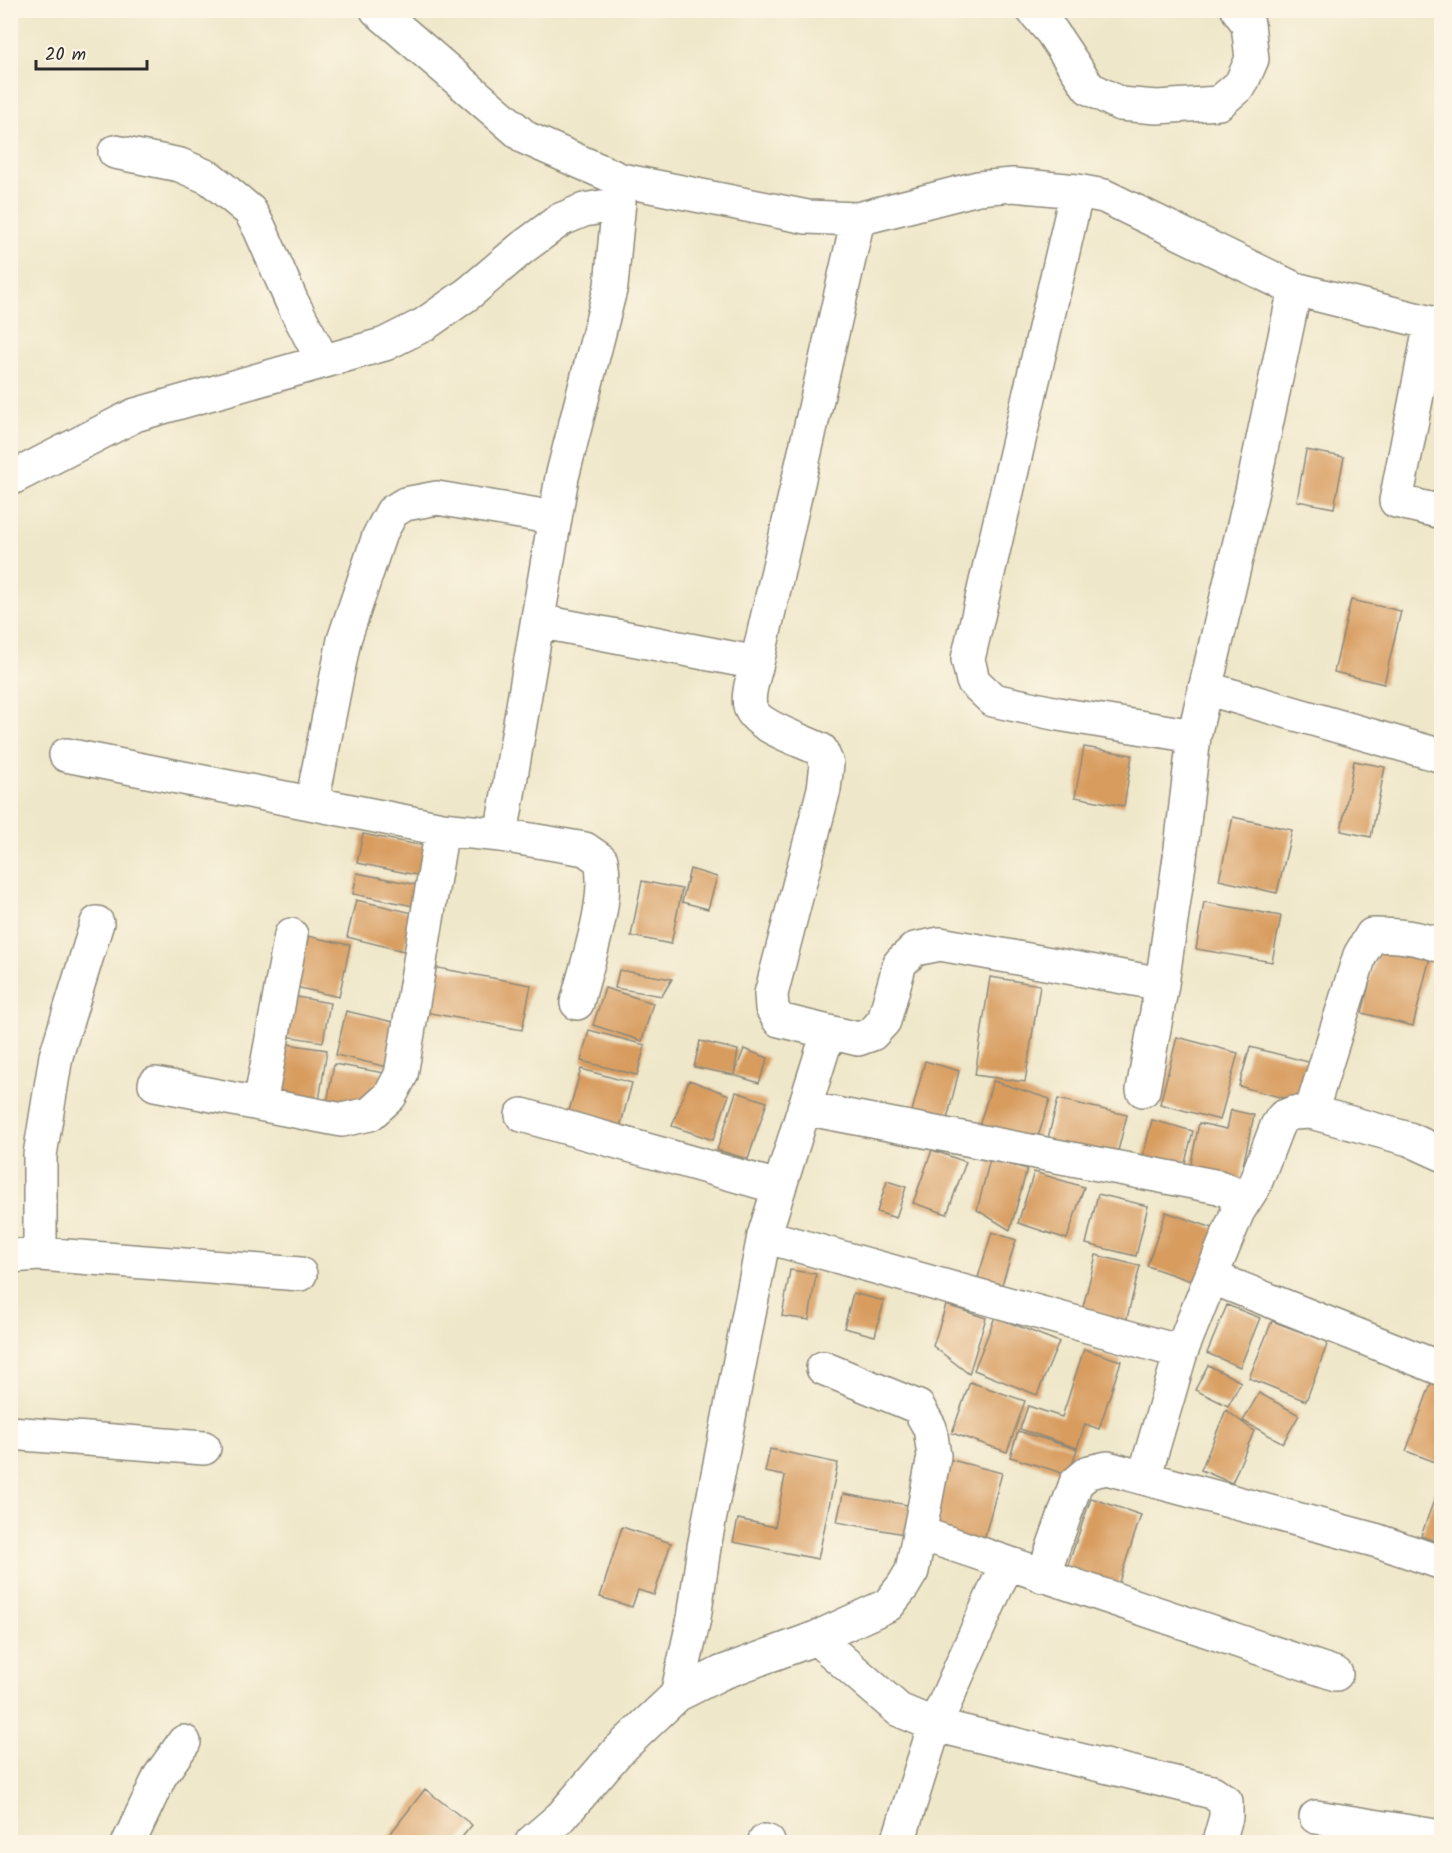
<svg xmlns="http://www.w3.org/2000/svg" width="1452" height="1853" font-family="Kalam,sans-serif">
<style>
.building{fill:#d89c5e}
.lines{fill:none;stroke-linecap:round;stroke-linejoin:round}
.minor-casing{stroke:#8d897a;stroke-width:36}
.minor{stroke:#fff;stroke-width:33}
</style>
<rect width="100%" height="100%" fill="#fcf5e5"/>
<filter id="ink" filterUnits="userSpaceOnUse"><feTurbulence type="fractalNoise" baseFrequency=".0167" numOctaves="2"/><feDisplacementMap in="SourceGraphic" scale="12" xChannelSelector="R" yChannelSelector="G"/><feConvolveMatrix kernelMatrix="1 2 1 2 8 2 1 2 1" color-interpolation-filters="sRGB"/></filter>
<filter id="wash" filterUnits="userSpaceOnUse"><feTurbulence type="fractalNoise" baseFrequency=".008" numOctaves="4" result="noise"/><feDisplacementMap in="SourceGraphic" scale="24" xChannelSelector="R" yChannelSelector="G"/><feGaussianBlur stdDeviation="1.35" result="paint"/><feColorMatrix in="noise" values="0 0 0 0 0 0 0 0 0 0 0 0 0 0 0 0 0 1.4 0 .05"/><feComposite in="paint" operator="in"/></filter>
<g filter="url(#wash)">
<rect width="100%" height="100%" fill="#efe7c9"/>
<g id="blocks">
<path class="building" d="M1306,450L1344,457L1334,508L1297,501Z
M1351,600L1401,611L1384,684L1334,672Z
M1084,747L1132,755L1124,806L1075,797Z
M1354,761L1385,767L1371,837L1341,831Z
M1233,817L1292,830L1277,893L1219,880Z
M363,834L424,846L426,877L357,863Z
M690,869L717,877L708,909L682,902Z
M357,873L423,886L419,907L353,894Z
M642,881L682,889L671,944L631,936Z
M356,900L413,913L404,951L347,937Z
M1204,902L1281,916L1272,962L1196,949Z
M302,935L350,945L339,997L291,986Z
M1379,944L1430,957L1413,1026L1362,1013Z
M427,966L531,985L522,1030L419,1011Z
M619,970L672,979L662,996L615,988Z
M990,977L1040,985L1025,1082L975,1075Z
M605,988L653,1003L642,1041L593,1025Z
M292,996L330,1003L323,1042L285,1036Z
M346,1011L402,1024L392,1068L336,1055Z
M589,1030L645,1045L637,1075L581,1061Z
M1177,1037L1238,1053L1220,1120L1160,1104Z
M700,1041L738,1050L734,1075L744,1049L768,1058L759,1083L734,1075L694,1067Z
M280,1043L327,1050L319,1101L273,1094Z
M1250,1047L1316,1064L1305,1104L1239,1086Z
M925,1061L959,1071L945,1128L910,1119Z
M334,1064L390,1074L366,1110L327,1103Z
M581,1069L632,1083L619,1131L567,1118Z
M689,1080L729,1095L713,1140L672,1126Z
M993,1081L1050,1099L1036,1143L979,1126Z
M736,1092L767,1102L748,1159L717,1150Z
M1058,1099L1127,1115L1116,1159L1047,1142Z
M1231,1110L1254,1115L1239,1184L1189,1173L1199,1123L1227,1129Z
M1152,1120L1193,1131L1182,1175L1141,1164Z
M932,1150L966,1162L947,1214L913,1203Z
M990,1159L1027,1169L1010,1230L977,1210Z
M1034,1172L1084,1187L1067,1239L1018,1223Z
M887,1181L906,1187L896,1218L877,1212Z
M1098,1194L1148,1206L1136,1256L1086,1244Z
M1166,1212L1219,1230L1200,1284L1147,1266Z
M992,1232L1016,1240L1000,1291L976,1284Z
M1096,1255L1140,1266L1126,1322L1082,1311Z
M790,1270L816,1274L809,1320L782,1316Z
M853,1293L884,1301L875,1336L844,1328Z
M946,1305L986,1318L969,1374L933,1346Z
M1227,1305L1260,1318L1240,1367L1207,1353Z
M995,1317L1059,1342L1037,1395L974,1370Z
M1272,1321L1328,1342L1306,1401L1249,1378Z
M1084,1349L1121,1361L1099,1429L1085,1424L1077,1448L1020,1429L1028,1406L1062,1417Z
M1208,1365L1241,1382L1228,1406L1195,1390Z
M1432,1381L1442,1384V1454L1438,1463L1406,1451Z
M970,1382L1025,1401L1007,1452L952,1433Z
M1259,1393L1299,1415L1283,1443L1243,1421Z
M1226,1410L1254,1431L1232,1483L1201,1470Z
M1018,1431L1077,1449L1069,1475L1010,1457Z
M770,1449L838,1463L818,1559L733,1542L738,1519L775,1527L785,1476L765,1472Z
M948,1459L1002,1473L981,1550L927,1535Z
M1438,1489L1442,1491V1544L1421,1536Z
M843,1494L914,1506L910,1535L837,1522Z
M1091,1498L1141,1515L1118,1585L1067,1568Z
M622,1527L671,1543L654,1595L638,1590L632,1607L600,1597Z
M425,1789L472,1825L458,1842H393L387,1838Z"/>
</g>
</g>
<g filter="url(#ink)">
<use href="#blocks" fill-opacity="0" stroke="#8d897a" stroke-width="1.5"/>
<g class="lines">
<g class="minor-casing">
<path id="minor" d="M377,10L526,138L621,180L807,217L858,219L978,188L1013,185L1077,191L1104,196L1295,289L1431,323H1442
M1033,10L1052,32L1089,88L1120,104L1157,107L1219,103L1241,84L1252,59L1248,24L1238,10
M115,152L180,165L210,178L250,211L260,229L292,302L323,361
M1077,191L968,659L973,681L993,700L1058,714L1194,736
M1431,323L1396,501L1442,512
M10,479L135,415L385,344L425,324L469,293L522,248L560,220L584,210L619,204
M538,621L757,663L858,219
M757,663C754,676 747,693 750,706C754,726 804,741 821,750L827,764L824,789L771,994L772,1008L779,1020L858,1039L872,1034L884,1021L900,963L915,949L940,944L1162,984L1180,857L1194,736L1252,491L1295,289
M1205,688L1442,756
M66,755L442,829L501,835L562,477L611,286L621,180
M312,803L344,640L379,536L392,512L405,504L437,498L555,518
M501,835L585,849L601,860C610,901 587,962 577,1003
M155,1084L342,1120L370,1114L390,1096L401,1075L442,829
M1143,1090L1162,984
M260,1104L291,935
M804,1108L1219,1187L1235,1194L1238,1211L1211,1277L1442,1369
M1311,1112L1360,955L1372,935C1397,935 1418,937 1442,946
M522,1115L778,1187
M1238,1211L1254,1186L1277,1126L1283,1117L1293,1113L1311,1112L1409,1139L1442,1154
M764,1236L1181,1352
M40,1254V1155L56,1056L97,923
M10,1256L40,1254L300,1274
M10,1433L204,1448
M1144,1478L1181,1352L1211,1277
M919,1533L1336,1674
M1043,1576L1076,1483L1089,1472L1107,1468L1378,1541L1442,1563
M816,1638L899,1710L935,1725L1212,1792L1226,1802V1817L1219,1842
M677,1695L694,1618L704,1547L764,1236L828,1033
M1316,1817L1442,1837
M765,1841L768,1842
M129,1842L160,1776L184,1742
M532,1842L562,1816L617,1752L677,1695L721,1673L816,1638L888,1605L903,1586L912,1571L934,1456L930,1428L918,1407L823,1368
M898,1842L935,1725L1007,1563"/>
</g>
<use href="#minor" class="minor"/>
</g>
</g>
<rect width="1452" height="1853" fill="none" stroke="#fcf5e5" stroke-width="36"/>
<path d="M36 60v9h111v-9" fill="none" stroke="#2b2b2b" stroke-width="3"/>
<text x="45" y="60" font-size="18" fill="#2b2b2b" stroke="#fcf5e5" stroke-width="4.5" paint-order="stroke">20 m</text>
</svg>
